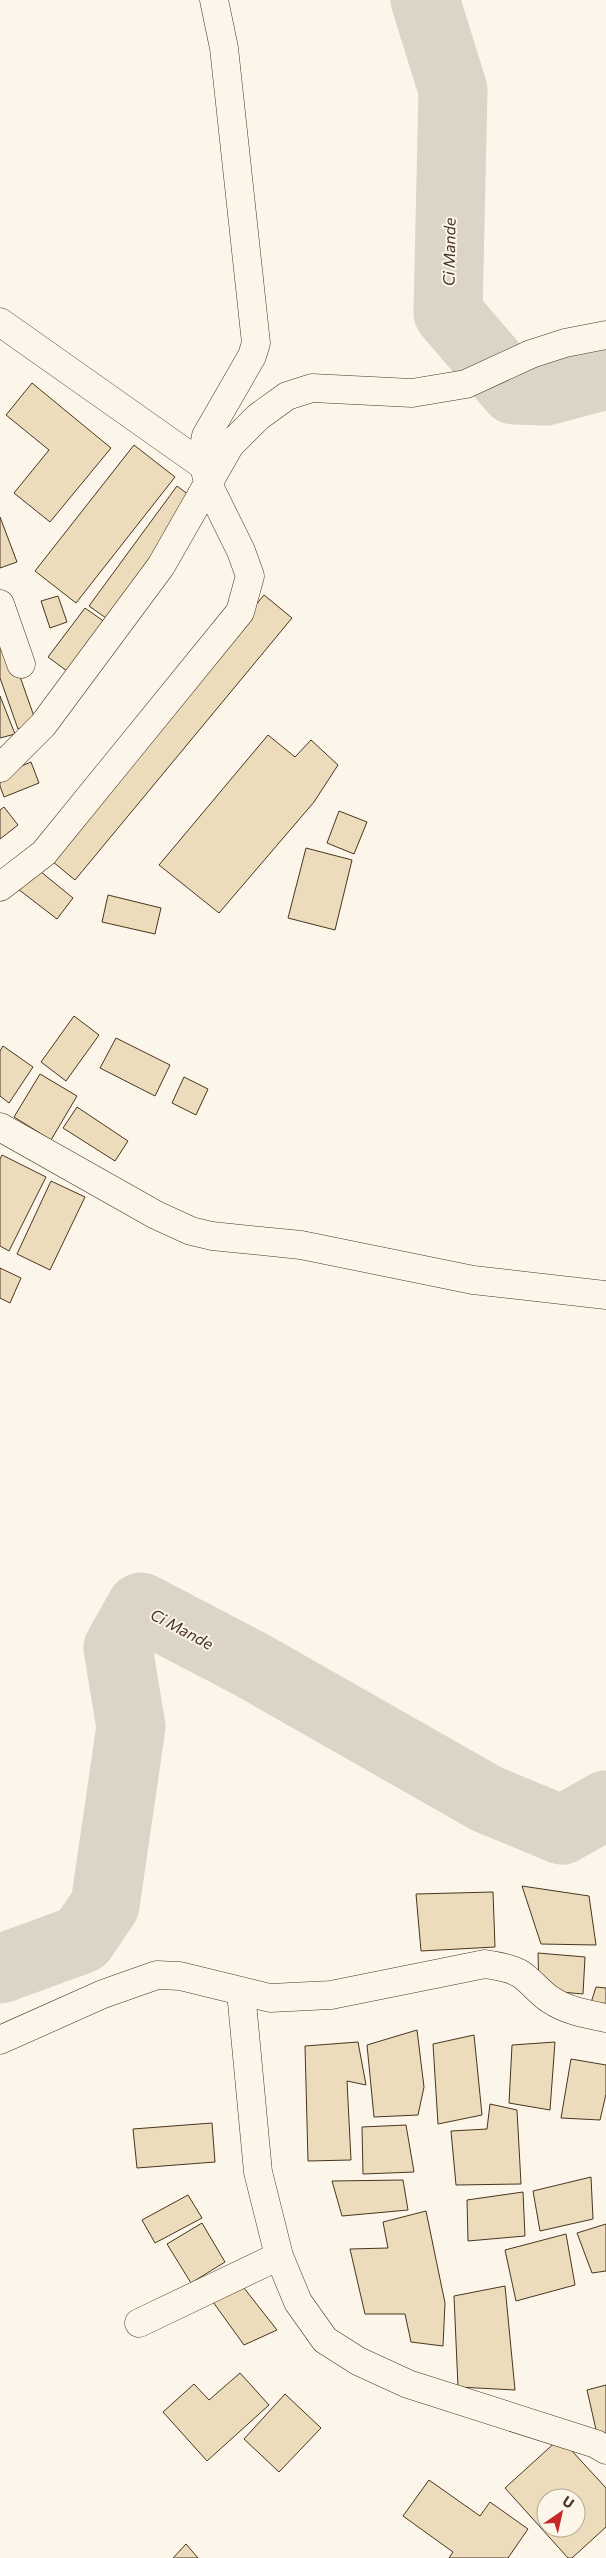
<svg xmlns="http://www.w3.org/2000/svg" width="606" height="2558" font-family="Commissioner,sans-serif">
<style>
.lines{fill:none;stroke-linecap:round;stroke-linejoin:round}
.river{stroke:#dcd4c6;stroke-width:69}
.building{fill:#ecdcbc;stroke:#4a3520;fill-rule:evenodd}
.minor-casing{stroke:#4a3520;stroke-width:29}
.minor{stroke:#fbf6e9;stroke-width:28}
.labels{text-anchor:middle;stroke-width:4;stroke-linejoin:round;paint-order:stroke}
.water-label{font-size:16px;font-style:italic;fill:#4a3520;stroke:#fbf6e9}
</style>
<rect width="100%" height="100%" fill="#fbf6e9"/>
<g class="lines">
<path class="river" d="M425,0L453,90L448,313L514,390L546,391L606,375
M0,1969L82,1939L105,1905L131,1727L118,1648L141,1607L250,1664L487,1799L562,1830L606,1805"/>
</g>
<path class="building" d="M32,383L111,448L50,522L14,493L49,450L6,415Z
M134,445L175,477L76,603L35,571Z
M177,486L193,498L106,618L89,606Z
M0,517L17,562L0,568Z
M264,595L292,618L75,880L47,857Z
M58,596L67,622L50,628L41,601Z
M85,608L109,625L71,674L48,657Z
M0,620L36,722L18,729L0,678Z
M0,696L15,734L0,738Z
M268,735L295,757L311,740L338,765L314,802L219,913L159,865Z
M31,762L39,783L4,797L0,786V775Z
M4,807L18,825L0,839V810Z
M339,811L367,822L354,854L327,843Z
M306,848L352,860L335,930L288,918Z
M35,867L73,898L57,919L18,889Z
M108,895L161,908L155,934L102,922Z
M74,1016L99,1035L66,1081L41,1062Z
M116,1038L170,1065L155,1096L100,1068Z
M3,1046L33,1067L9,1103L0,1096V1051Z
M40,1074L77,1096L51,1140L14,1117Z
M184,1077L208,1089L196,1115L172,1103Z
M77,1107L128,1141L115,1161L63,1128Z
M2,1155L46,1177L9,1251L0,1246V1159Z
M51,1181L85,1197L50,1270L17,1254Z
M0,1268L21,1278L10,1303L0,1298Z
M522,1886L589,1896L596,1945L541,1944Z
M493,1892L495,1947L421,1951L416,1894Z
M538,1953L585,1957L583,1994L539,1990Z
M596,1987L606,1988V2013L589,2009Z
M417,2030L424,2087L418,2115L374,2117L367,2045Z
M474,2035L482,2115L438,2124L433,2044Z
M358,2042L366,2085L347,2081L351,2160L308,2161L305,2046Z
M555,2042L550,2110L509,2103L512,2045Z
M571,2059L606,2065V2094L600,2120L561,2118Z
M490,2104L517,2110L521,2184L456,2185L451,2131L487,2129Z
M212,2123L215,2162L137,2168L133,2129Z
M406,2125L414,2172L363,2174L362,2127Z
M591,2177L593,2219L540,2231L533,2191Z
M403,2180L408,2210L342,2216L332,2181Z
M523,2192L525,2236L468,2241L467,2200Z
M188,2195L202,2218L155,2243L142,2220Z
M426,2211L445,2303L443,2346L411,2342L405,2314H365L350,2249L388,2248L383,2222Z
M202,2223L225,2262L191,2283L167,2244Z
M606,2224V2271L592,2273L577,2233Z
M566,2234L575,2285L516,2301L505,2250Z
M505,2286L515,2390L458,2387L454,2296Z
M244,2288L277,2330L244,2345L213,2302Z
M240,2373L269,2405L207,2461L163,2412L194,2384L209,2400Z
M606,2385V2434H597L587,2390Z
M285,2394L321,2428L279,2472L244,2439Z
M560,2438L606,2488V2527L572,2558H568L505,2488ZM546,2498H576V2528H546Z
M429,2480L480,2516L490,2502L528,2529L508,2558H449L453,2552L403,2516Z
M186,2544L198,2558H173Z"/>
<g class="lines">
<g class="minor-casing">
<path id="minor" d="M0,322L204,466
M0,604L21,664
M0,768L43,725L161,566L230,445L258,417L287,396L312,388L412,393L466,384L531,354L565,343L606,335
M0,887L44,853L240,612L250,576L241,551L209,486L204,466L203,452L206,436L252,356L256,343L224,48L214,0
M0,1127L156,1215L191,1231L212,1236L301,1245L473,1280L606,1295
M241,1992L258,2172L279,2256L298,2302L325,2340L358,2361L408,2384L596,2444L606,2450
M0,2040L103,1994L157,1975L180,1976L270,1998L331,1995L485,1964C496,1966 508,1967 519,1973C530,1979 539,1993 551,2000C567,2011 588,2014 606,2018
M139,2323L279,2256"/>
</g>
<use href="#minor" class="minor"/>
</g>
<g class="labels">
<g class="water-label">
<text transform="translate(449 252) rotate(-89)" y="6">Ci Mande</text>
<text transform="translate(182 1629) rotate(28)" y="6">Ci Mande</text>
</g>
</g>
<g transform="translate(561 2513) rotate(34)"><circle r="24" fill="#fbf6e9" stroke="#b4a999"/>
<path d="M0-4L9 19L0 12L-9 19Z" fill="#c62828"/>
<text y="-8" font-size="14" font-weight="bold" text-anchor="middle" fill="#4a3520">U</text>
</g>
</svg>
